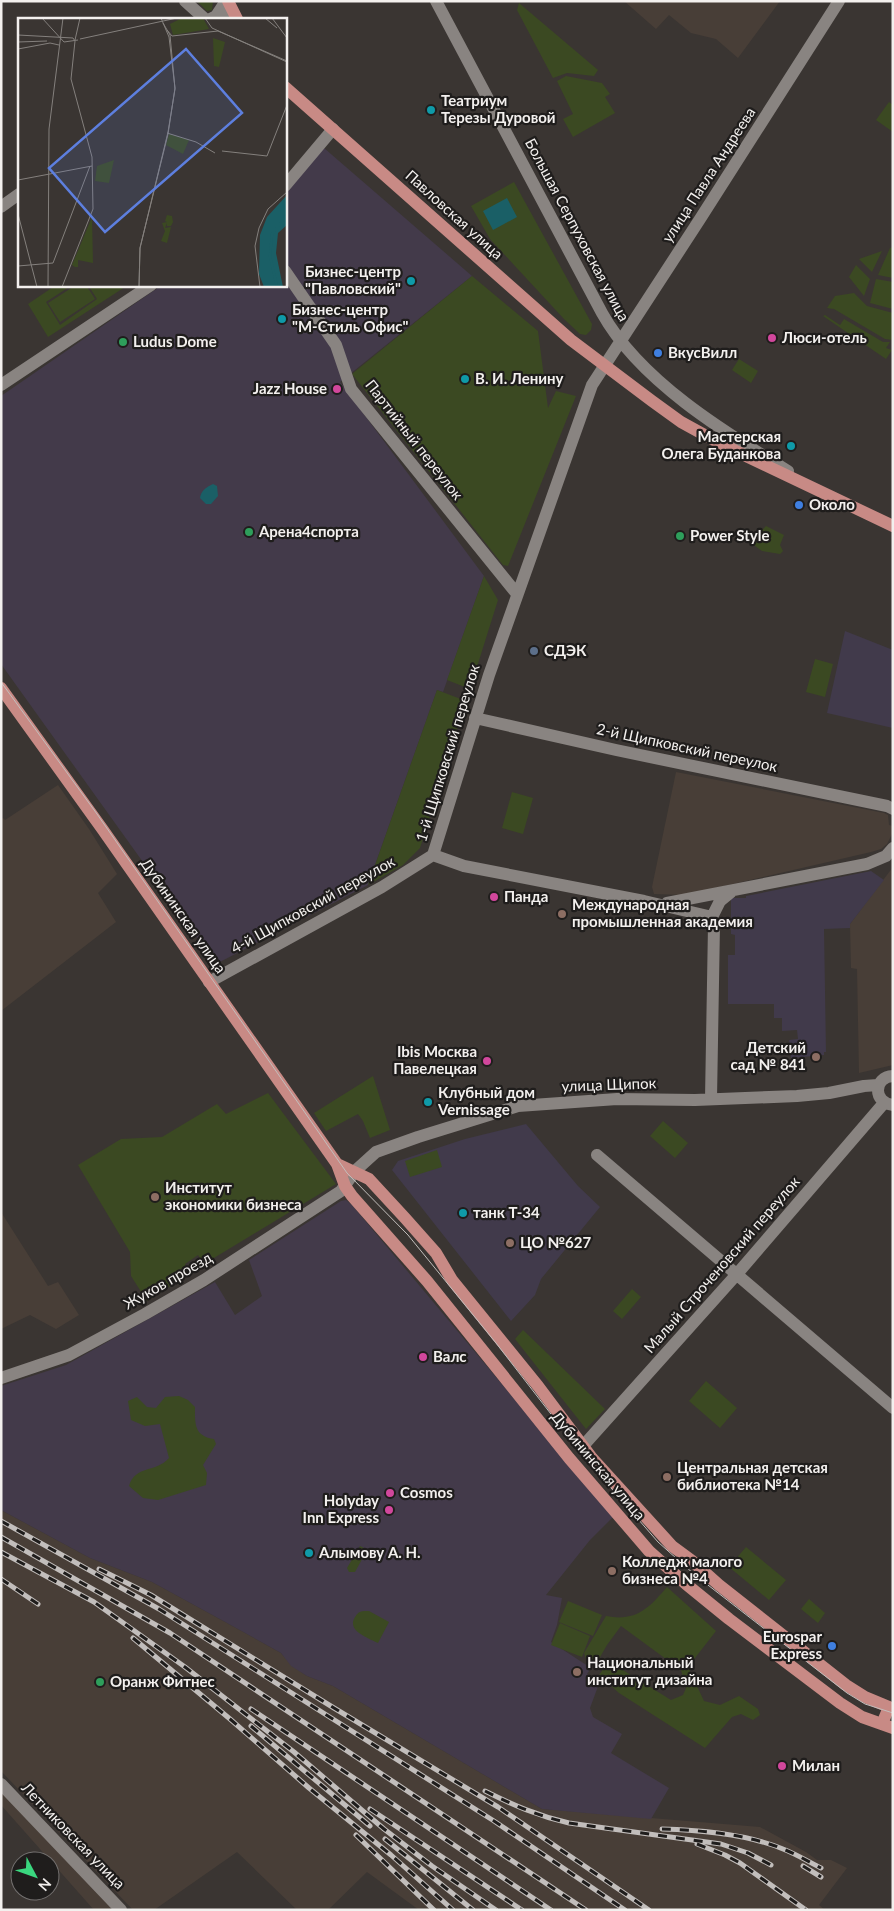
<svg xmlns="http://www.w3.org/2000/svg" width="894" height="1911" font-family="Lato,sans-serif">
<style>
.built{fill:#483e37}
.industrial{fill:#433a4a}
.education{fill:#413a4b}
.green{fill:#3b4922}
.water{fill:#1a5f66}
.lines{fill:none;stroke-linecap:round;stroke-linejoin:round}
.minor{stroke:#898481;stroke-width:12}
.major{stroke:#c88a85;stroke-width:12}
.tram{stroke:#c2bebc;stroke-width:1}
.rail-casing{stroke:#c2bebc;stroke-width:5}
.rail{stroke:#1f1d1c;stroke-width:3;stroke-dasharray:9;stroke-linecap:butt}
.culture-dot{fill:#0f9aa8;stroke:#1f1d1c;stroke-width:2}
.hotel-dot{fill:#d1479c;stroke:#1f1d1c;stroke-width:2}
.leisure-dot{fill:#2e9e5b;stroke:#1f1d1c;stroke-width:2}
.shop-dot{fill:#3f7fe0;stroke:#1f1d1c;stroke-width:2}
.service-dot{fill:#5c6f8a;stroke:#1f1d1c;stroke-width:2}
.education-dot{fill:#8d6e63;stroke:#1f1d1c;stroke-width:2}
.labels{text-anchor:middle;stroke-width:4.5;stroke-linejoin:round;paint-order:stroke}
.poi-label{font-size:15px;font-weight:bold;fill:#f3f0ee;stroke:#1f1d1c;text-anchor:start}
.street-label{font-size:15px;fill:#f3f0ee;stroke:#1f1d1c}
.inset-river{fill:none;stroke:#1a5f66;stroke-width:2.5}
.inset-road{fill:none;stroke:#84807d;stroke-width:1}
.view{fill:#5d7fdf;fill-opacity:0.15;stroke:#5d7fdf;stroke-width:2.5}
.inset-edge{fill:none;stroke:#f3f0ee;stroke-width:2.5}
</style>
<rect width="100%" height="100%" fill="#3a3532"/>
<path class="built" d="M624,1H780L738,58L716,39L691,33L669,15L656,29Z
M676,772L884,813L888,815L889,825L893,826V832L887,844L881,849L871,852L685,895L654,894L652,887Z
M58,785L89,829L117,874L98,893L116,922L1,1011V819L3,818L5,820Z
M893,867V1065L859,1073L857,969L851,968L850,924Z
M1,1212L48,1286L58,1282L79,1315L56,1329L30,1315L1,1329Z
M1,1510L90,1558L152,1582L227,1623L281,1653L292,1666L307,1676L333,1686L542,1809L760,1827L806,1852L817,1860H831L847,1868L819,1905L825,1910H419L367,1872L328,1910H297L237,1852L154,1910H133L1,1771Z
M1,1792L115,1910H94L1,1805Z"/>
<path class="industrial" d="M324,148L472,276L340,382L484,576L443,692L437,690L368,885L216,964L1,664V396L162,285H285V192Z
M346,1200L352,1205L613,1517L590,1540L546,1595L562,1598L557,1625L551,1642L591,1668L587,1674L600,1681L590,1708L593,1717L622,1734L611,1753L669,1788L651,1819L542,1809L333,1686L307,1676L291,1666L281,1653L227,1623L152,1582L90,1558L1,1510V1386L66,1365L215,1282L235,1315L262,1296L249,1260L341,1201Z"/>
<path class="education" d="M845,631L893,650V728L827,713Z
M871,871L884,880L850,924V928L824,929L826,1052H824V1055L791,1058L789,1040L798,1039L797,1030L782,1031V1018H774V1004H728V955H735V935L731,934V898H746V896Z
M526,1124L578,1186L600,1207L541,1279L535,1295L511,1321L392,1170L398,1161L465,1139Z"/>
<path class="green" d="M197,1H213L212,10L207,11Z
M519,3L598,70L594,76L567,73L553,78L517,10Z
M566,76L602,83L610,94L605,97L615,113L573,137L563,119L573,114L557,81Z
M889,102L893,105V132L876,120Z
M514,182L592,324L591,330L586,335L580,334L564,319L490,239L471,206Z
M893,247V278L878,275L890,248Z
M882,251L872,272L859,259Z
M856,265L870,279L864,296L849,277Z
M472,276L538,331L548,408L556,391L576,396L508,566L503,565L352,374Z
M876,279L893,282V309L870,303Z
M56,285H72L46,302L60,325L97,299L88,285H124L125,287L48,337L28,304Z
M76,285H86L95,299L60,322L48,303Z
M854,293L867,306L893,313V340L885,339L834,309L827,308L835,296Z
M825,315L840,325L844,319L883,342H890L886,348L892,350L886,359L823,316Z
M739,359L758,371L751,383L732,370Z
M766,526L784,535L780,545L783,551L780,554L762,551L751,543C758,541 760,531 766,526Z
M484,576L498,600L470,689L447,680Z
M815,659L833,664L825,697L806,692Z
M437,690L466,701L420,848L403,865L368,885Z
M512,792L533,798L523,834L502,828Z
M373,1076L390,1130L370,1138L363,1121L358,1114L326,1131L314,1113Z
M268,1093L336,1184L204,1264L198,1255L185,1264L189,1274L147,1301L131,1276L130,1252L78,1165L121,1139L162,1137L217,1104L226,1114Z
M663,1121L688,1143L675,1158L650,1136Z
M437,1150L442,1167L410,1177L405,1161Z
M632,1289L641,1297L622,1319L613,1311Z
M523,1330L605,1409L586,1429L515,1339Z
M706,1381L737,1408L720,1428L689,1401Z
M179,1396L188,1400L195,1407C195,1424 194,1436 214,1439L216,1444L203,1465L207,1473L206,1485L158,1500L143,1498L129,1486C135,1465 156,1473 169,1458L160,1424L145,1426L131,1420L128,1401L137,1397L147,1407L156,1408L165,1397Z
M360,1546L366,1549V1552L355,1572H349L347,1568Z
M746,1547L786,1580L769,1600L729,1567Z
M667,1587L716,1631L688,1667L704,1701L720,1705L739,1696L758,1709L760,1715L753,1720L741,1714L732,1717L705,1748L619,1693L599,1675L607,1664L618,1667L671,1700L683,1695L686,1688L681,1670L621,1626L607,1645L596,1664L587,1662L584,1653L606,1616C636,1622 649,1608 667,1587Z
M809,1599L825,1613L818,1623L801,1609Z
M568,1601L602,1615L593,1636L559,1622Z
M364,1611H369L389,1622L378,1643C369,1638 346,1631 355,1617C357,1613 360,1611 364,1611Z
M560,1623L590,1636L582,1657L551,1645Z"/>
<path class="water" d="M507,198L517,217L493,230L483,211Z
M213,484L217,486L218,496L211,504H206L200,498C201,491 206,487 213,484Z"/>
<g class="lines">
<path class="minor" d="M185,1L205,19
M227,1L228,19
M436,1L602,313C639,380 724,432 788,471
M210,19L216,16L226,1
M285,186L333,129
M1,207L19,194
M285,271L336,345L351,389L517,594
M1,385L151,285
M475,718L616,750L887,806L893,809
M433,855L489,675L592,385L700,219L839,1
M433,855L464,866L644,901L708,916L714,925L711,1099
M667,903L867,864L886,856L893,848
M711,919L720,901L731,892
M209,982L382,887L433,855
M893,1076C873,1077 873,1103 893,1105
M597,1155L893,1408
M1,1378L69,1355L145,1314L204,1280L341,1191L355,1171L376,1152L418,1137L518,1106L617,1099L695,1100L797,1096L829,1093L864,1086L878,1085
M583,1446L737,1274L884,1103
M1,1784L121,1910"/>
<path class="major" d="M228,1L237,19
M285,87L571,340L652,401L681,422L721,444L893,526
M1,688L103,830L337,1164L345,1186L352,1196L427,1281L569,1458L649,1551L686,1584L729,1619L840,1703L862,1717L893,1728
M337,1164L369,1179L405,1218L436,1253L452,1280L538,1386L592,1458L672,1546L691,1560L719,1585L846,1685L865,1697L889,1707L882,1724"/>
<path class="tram" d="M1,682L97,814L347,1173L408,1235L496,1343L585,1458L658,1542L695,1575L847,1693L865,1704L893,1713"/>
<g class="rail-casing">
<path id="rail" d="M1,1521L159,1609L494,1821L625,1910
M1,1537L170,1633L586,1910
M1,1552L94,1602L185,1667L294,1752L384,1829L432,1866L496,1910
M99,1569L151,1595L334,1708L498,1807L649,1910
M1,1579L38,1604
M133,1638L230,1719L309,1788L391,1855L453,1910
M251,1709L551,1910
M251,1726L370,1826
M485,1791C513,1805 538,1816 569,1823L721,1844L748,1853L771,1865
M370,1809L522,1910
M662,1829C701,1830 747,1834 783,1849C796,1854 809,1862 821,1868
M356,1835L434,1910
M385,1839L473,1910
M697,1844L725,1855L740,1863L806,1910
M803,1866L821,1877"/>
</g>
<use href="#rail" class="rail"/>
</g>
<g class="culture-dot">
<circle cx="431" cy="110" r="5"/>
<circle cx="411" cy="281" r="5"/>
<circle cx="282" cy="319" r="5"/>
<circle cx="465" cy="379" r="5"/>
<circle cx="791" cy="446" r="5"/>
<circle cx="428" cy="1102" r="5"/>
<circle cx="463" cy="1213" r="5"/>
<circle cx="309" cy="1553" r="5"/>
</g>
<g class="hotel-dot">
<circle cx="772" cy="338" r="5"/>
<circle cx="337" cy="389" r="5"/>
<circle cx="494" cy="897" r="5"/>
<circle cx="487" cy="1061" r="5"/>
<circle cx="423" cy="1357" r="5"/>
<circle cx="390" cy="1493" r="5"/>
<circle cx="389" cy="1510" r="5"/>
<circle cx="782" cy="1766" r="5"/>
</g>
<g class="leisure-dot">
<circle cx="123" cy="342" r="5"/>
<circle cx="249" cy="532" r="5"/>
<circle cx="680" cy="536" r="5"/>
<circle cx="100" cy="1682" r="5"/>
</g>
<g class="shop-dot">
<circle cx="658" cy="353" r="5"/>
<circle cx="799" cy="505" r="5"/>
<circle cx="832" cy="1646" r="5"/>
</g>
<circle class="service-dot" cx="534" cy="651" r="5"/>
<g class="education-dot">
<circle cx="562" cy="914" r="5"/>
<circle cx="816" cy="1057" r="5"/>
<circle cx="155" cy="1197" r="5"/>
<circle cx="510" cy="1243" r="5"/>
<circle cx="667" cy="1477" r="5"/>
<circle cx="612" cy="1571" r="5"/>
<circle cx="577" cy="1672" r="5"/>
</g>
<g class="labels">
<g class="poi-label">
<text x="441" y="106">Театриум<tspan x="441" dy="17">Терезы Дуровой</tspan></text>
<text x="401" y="277" text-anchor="end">Бизнес-центр<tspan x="401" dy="17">"Павловский"</tspan></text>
<text x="292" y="315">Бизнес-центр<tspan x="292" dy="17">"М-Стиль Офис"</tspan></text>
<text x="782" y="343">Люси-отель</text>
<text x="133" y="347">Ludus Dome</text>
<text x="668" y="358">ВкусВилл</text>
<text x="475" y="384">В. И. Ленину</text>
<text x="327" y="394" text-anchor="end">Jazz House</text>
<text x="781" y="442" text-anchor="end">Мастерская<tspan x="781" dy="17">Олега Буданкова</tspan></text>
<text x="809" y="510">Около</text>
<text x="259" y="537">Арена4спорта</text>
<text x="690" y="541">Power Style</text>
<text x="544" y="656">СДЭК</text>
<text x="504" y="902">Панда</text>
<text x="572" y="910">Международная<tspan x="572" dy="17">промышленная академия</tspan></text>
<text x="806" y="1053" text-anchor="end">Детский<tspan x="806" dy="17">сад № 841</tspan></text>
<text x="477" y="1057" text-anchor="end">Ibis Москва<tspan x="477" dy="17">Павелецкая</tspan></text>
<text x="438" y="1098">Клубный дом<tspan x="438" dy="17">Vernissage</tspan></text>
<text x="165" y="1193">Институт<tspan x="165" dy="17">экономики бизнеса</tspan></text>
<text x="473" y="1218">танк Т-34</text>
<text x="520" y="1248">ЦО №627</text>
<text x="433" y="1362">Валс</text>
<text x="677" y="1473">Центральная детская<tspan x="677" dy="17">библиотека №14</tspan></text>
<text x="400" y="1498">Cosmos</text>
<text x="379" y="1506" text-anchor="end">Holyday<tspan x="379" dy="17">Inn Express</tspan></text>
<text x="319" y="1558">Алымову А. Н.</text>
<text x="622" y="1567">Колледж малого<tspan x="622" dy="17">бизнеса №4</tspan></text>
<text x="822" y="1642" text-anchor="end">Eurospar<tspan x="822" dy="17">Express</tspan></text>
<text x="587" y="1668">Национальный<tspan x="587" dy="17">институт дизайна</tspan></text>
<text x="110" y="1687">Оранж Фитнес</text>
<text x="792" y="1771">Милан</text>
</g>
<g class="street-label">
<text transform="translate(709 175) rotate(-57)" y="5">улица Павла Андреева</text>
<text transform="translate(454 215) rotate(42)" y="5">Павловская улица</text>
<text transform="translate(577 230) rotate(62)" y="5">Большая Серпуховская улица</text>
<text transform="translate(414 440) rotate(52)" y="5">Партийный переулок</text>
<text transform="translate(687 748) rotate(12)" y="5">2-й Щипковский переулок</text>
<text transform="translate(448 753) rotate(-73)" y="5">1-й Щипковский переулок</text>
<text transform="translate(313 905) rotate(-29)" y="5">4-й Щипковский переулок</text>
<text transform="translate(183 916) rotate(55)" y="5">Дубининская улица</text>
<text transform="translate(609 1085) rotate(-2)" y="5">улица Щипок</text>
<text transform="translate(722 1265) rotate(-49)" y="5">Малый Строченовский переулок</text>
<text transform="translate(168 1281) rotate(-30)" y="5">Жуков проезд</text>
<text transform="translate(598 1466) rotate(50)" y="5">Дубининская улица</text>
<text transform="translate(73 1836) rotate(46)" y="5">Летниковская улица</text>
</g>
</g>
<g transform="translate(18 18)">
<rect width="269" height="269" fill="#3a3532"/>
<path d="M164,0H185L191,11L155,17L152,6ZM195,20L207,24L201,49L196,48ZM151,116L171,122L165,136L148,127ZM96,142L91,165L77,163L79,148ZM149,197L154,198L155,204L153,208H149V205L147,210L153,209L149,225L143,223L147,213L144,205L149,204L147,203ZM74,199L75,245L60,242V249H57L54,247Z" fill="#3b4922"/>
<path d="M269,177V207L260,215L258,235L265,269H246L241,256L242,217L249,199Z" fill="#1a5f66"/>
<path class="inset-river" d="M259,269L252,238L254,216L269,197"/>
<path class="inset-road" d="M24,0L46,24L60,22M187,0L194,10L269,44M247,0L259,10M254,0L269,20M149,12L154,18L200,13L269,43M0,17L55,20L57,23M62,21L159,0M57,22L62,0M0,24L29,23M0,31L32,25L41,27M149,115L178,124L197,135M204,133L249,138L269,87M0,162L74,148M0,196L19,269M0,248L35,245L72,148M30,269L31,111L45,0M44,269L75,191L74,139L53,61L57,23M121,269L122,230L150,114L157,71L152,17L145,5M121,269L122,230L150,116L157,70L151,19L143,0M242,269L237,228L241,210L250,191L269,174"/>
<path class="view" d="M168,31L224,95L87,214L31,150Z"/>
<rect width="269" height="269" class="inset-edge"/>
</g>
<rect width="894" height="1911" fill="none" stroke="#f3f0ee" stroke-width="5"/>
<g transform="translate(35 1876) rotate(131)"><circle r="24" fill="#1f1d1c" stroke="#747170"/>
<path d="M0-4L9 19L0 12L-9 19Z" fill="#3ad77f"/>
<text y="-8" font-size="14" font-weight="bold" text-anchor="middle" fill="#f3f0ee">N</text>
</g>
</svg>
